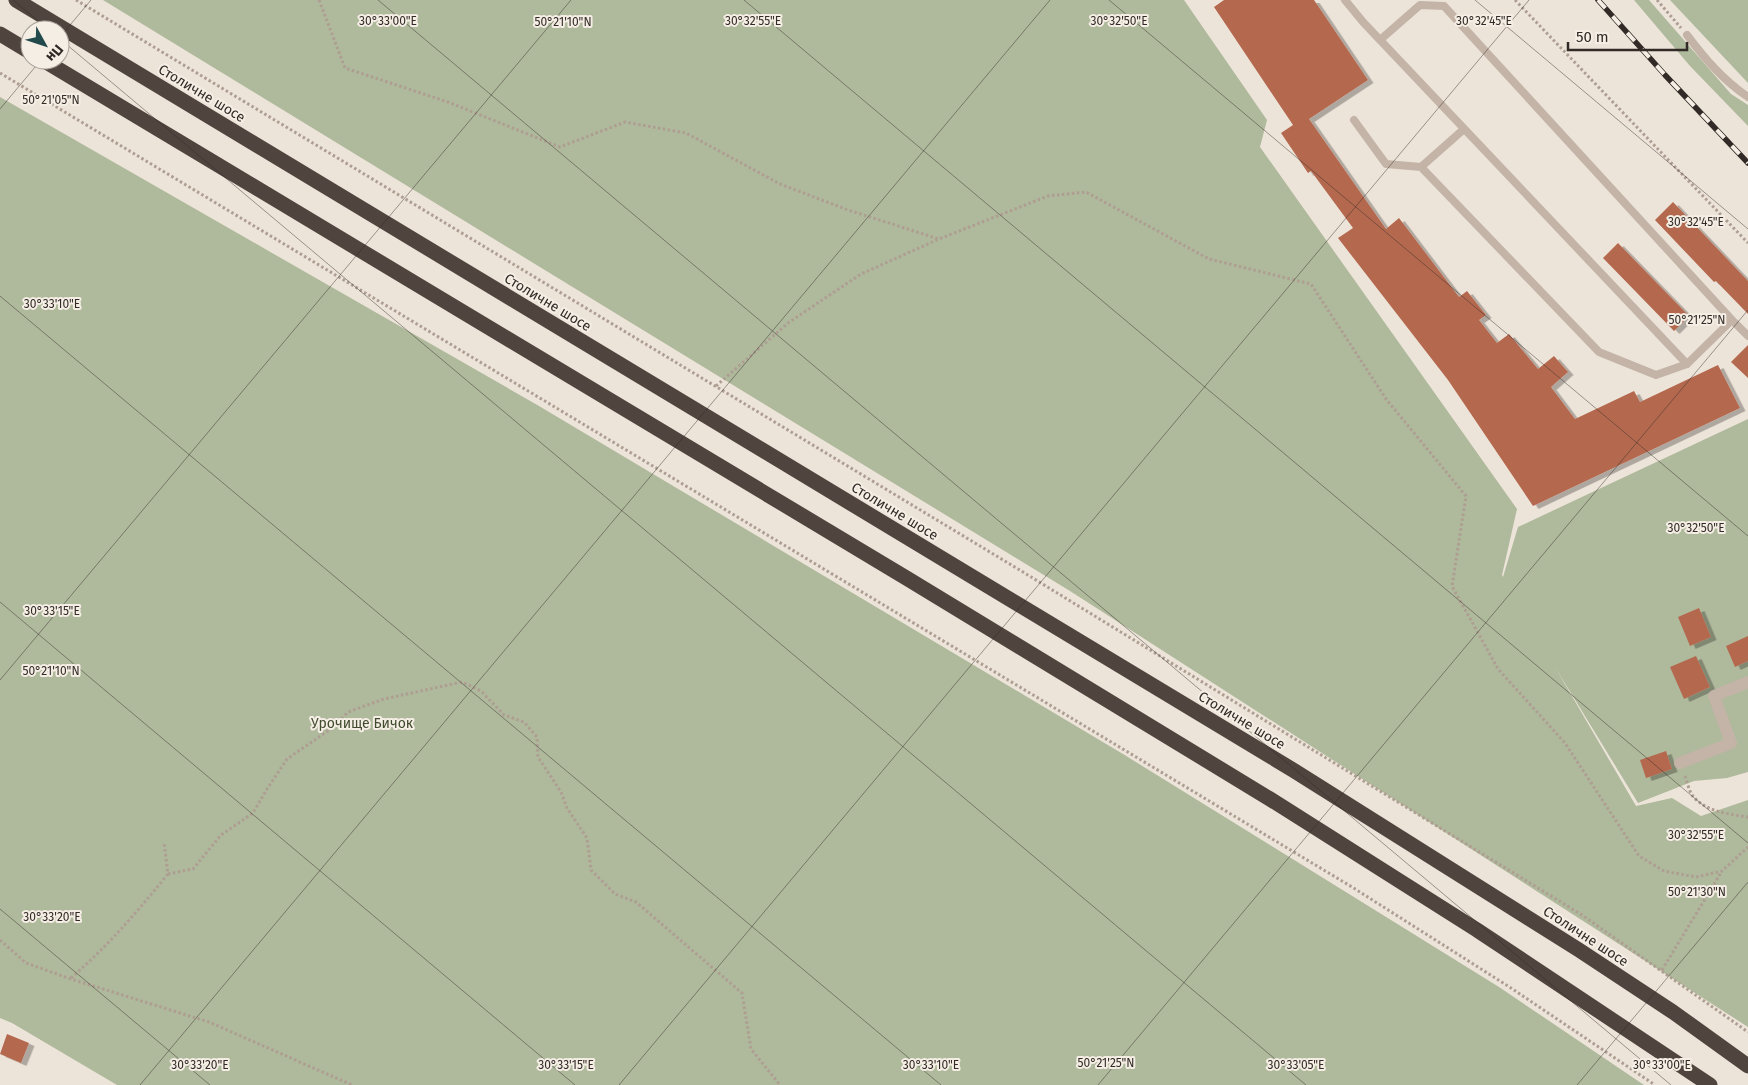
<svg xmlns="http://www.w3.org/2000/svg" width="1748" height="1085" font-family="'Fira Sans',sans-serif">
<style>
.green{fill:#afb99c}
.building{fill:#b46950;filter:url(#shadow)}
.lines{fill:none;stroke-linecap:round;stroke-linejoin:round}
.path{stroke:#ae9e92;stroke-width:3;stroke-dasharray:2.5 2.5;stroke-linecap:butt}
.lane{stroke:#c3b4a7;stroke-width:8}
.street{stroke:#c3b4a7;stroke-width:12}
.highway{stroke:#50443f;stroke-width:15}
.rail-casing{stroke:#312a26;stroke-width:5.5}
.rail{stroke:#f5eee5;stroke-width:4;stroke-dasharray:11;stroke-linecap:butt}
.ticks{fill:none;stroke:#312a26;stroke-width:1;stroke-opacity:0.45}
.labels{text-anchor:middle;stroke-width:4;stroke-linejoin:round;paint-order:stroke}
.street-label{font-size:14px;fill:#312a26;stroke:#f5eee5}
.park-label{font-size:14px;fill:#404b2e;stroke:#f5eee5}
.ticks-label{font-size:12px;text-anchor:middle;fill:#312a26;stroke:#f5eee5;stroke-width:4;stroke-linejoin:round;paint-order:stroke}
</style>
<defs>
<filter id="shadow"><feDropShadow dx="5.5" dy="3" stdDeviation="0" flood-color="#0004"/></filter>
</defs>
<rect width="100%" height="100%" fill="#ede4d9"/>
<path class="green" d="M103,0H1184L1267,120L1260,147L1517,509L1502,575L1503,577L1518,527L1748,419V772L1727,778L1694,781L1638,803L1555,667L1636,806L1672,798L1701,816L1748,800V1027L1070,591Z
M1634,0H1649L1731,94L1748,105V126L1690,66Z
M1670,0H1748V83Z
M0,97L539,406L1123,754L1499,987L1644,1085H117L12,1023L0,1018Z"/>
<path class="building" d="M1224,0H1314L1368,80L1309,119L1386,229L1399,218L1459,297L1467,291L1486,315L1479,320L1497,343L1509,334L1538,369L1554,356L1568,372L1551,387L1575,419L1634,391L1640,402L1718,365L1740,408L1533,506L1448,380L1338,238L1353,228L1311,171L1308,173L1281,133L1293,125L1214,7Z
M1673,202L1748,281V314L1716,281L1714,282L1655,220Z
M1618,243L1689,316L1674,331L1603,258Z
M1748,345V378L1731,362Z
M1699,608L1711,637L1690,646L1678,617Z
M1748,636V661L1735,667L1726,646Z
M1696,656L1710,687L1684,699L1670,667Z
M1666,751L1672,769L1646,778L1640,760Z
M7,1034L29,1043L21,1063L0,1054Z"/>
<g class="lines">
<path class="path" d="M76,0L1023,572L1582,915L1748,1032
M319,0L345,68L448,102L560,147L625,122L686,133L780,184L848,210L939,239L1048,196L1086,192L1209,259L1311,284L1386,399L1466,496L1452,586L1498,669L1565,743L1639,856L1664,871L1696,877L1722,871L1748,847
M1515,0L1748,243
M1657,0L1681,28
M0,73L1352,887L1511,988L1655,1085
M716,386L788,323L861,274L939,239
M1685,776C1687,782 1689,790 1692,795C1705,812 1729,814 1748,817
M168,874L193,869L221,835L253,813L267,789L287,759L332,728L348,712L384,699L462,682L481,691L504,715L524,722L537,737L538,757L561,792L567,808L587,838L591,870L615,894L636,902L742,993L751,1049L780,1085
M0,940L26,963L71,979L209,1022L352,1085
M1662,970L1722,871
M71,978C109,945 136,913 168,874L164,842"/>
<path class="lane" d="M1345,0L1363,22L1687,364L1732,320L1748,336
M1687,35C1705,59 1723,80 1748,97
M1380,40L1420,5L1444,6L1732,320
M1354,120L1386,164L1421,167
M1464,129L1421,167L1599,352L1656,375L1687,364"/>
<path class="street" d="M1680,763L1731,743L1714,696L1748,682"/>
<path class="highway" d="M16,0L1293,770L1579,950L1673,1012L1748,1066
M0,34L30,52
M43,60L908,579L1270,799L1477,930L1710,1085"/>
<g class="rail-casing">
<path id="rail" d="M1598,0L1665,75L1748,163"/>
</g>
<use href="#rail" class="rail"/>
</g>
<path class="ticks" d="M13,0L49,30M378,0L1671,1085M744,0L1748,843M1109,0L1748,536M1475,0L1748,229M60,37L91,0M60,39L1306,1085M0,109L41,60M0,296L941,1085M0,602L575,1085M0,680L571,0M0,909L210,1085M140,1085L1050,0M619,1085L1529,0M1098,1085L1748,310M1577,1085L1748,882"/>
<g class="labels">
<g class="street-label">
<text transform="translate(202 93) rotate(31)" y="5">Столичне шосе</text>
<text transform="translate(548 302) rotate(31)" y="5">Столичне шосе</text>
<text transform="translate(895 511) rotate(31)" y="5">Столичне шосе</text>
<text transform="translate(1242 720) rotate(31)" y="5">Столичне шосе</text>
<text transform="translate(1586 936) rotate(33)" y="5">Столичне шосе</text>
</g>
<g class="park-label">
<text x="362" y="728">Урочище Бичок</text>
</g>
</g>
<g class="ticks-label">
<text x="388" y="25">30°33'00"E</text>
<text x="753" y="25">30°32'55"E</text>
<text x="1119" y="25">30°32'50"E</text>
<text x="1484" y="25">30°32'45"E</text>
<text x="563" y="26">50°21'10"N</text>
<text x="51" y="104">50°21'05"N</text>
<text x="1696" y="226">30°32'45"E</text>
<text x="52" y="308">30°33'10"E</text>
<text x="1697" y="324">50°21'25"N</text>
<text x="1696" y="532">30°32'50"E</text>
<text x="52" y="615">30°33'15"E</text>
<text x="51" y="675">50°21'10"N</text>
<text x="1696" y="839">30°32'55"E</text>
<text x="1697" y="896">50°21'30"N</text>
<text x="52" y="921">30°33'20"E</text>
<text x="1106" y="1067">50°21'25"N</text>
<text x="200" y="1069">30°33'20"E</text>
<text x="566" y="1069">30°33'15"E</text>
<text x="931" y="1069">30°33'10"E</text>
<text x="1296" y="1069">30°33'05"E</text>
<text x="1662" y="1069">30°33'00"E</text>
</g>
<g transform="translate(45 45) rotate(130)"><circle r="24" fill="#f5eee5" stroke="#a7a099"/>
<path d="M0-4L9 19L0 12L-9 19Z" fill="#22494c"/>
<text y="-8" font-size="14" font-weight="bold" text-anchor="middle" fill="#312a26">Пн</text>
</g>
<path d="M1568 42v8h119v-8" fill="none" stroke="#312a26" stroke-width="2.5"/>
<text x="1576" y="42" font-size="15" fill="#312a26" stroke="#f5eee5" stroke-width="4" paint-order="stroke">50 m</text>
</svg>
